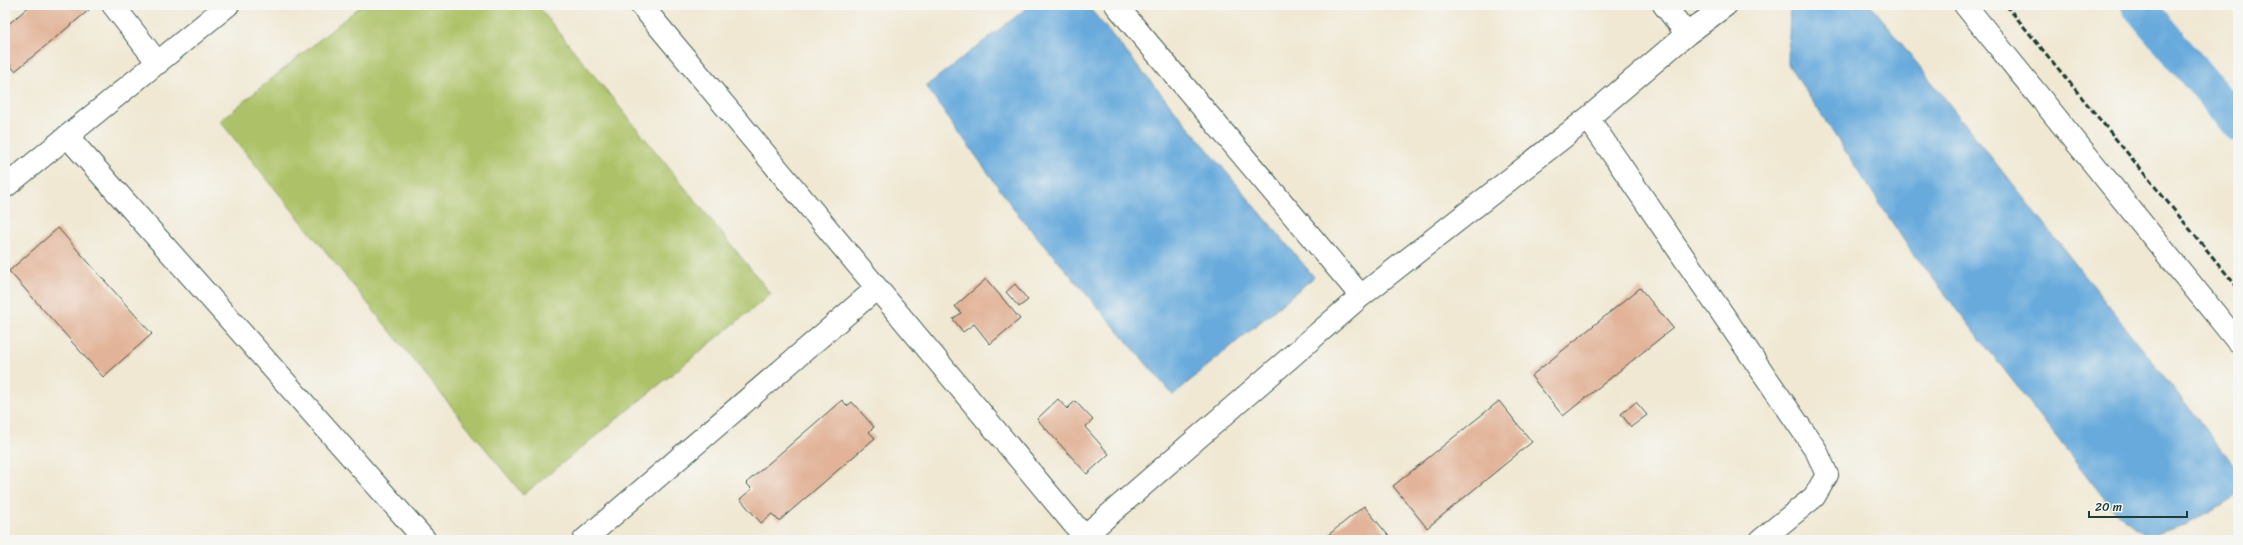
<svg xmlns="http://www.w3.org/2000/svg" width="2243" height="545" font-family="Sriracha,sans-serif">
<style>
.green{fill:#adc267;stroke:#66804e}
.water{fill:#67aadc;stroke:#437488}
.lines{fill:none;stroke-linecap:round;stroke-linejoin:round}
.canal{stroke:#67aadc;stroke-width:34}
.building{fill:#e2b398}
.minor-casing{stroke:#3e574c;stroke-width:24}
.minor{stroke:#fff;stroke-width:22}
.rail{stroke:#1f3d34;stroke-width:3;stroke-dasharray:6 3;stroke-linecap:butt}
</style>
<rect width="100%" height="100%" fill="#f6f6f2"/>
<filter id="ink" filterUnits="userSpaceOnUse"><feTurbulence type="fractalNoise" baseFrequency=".025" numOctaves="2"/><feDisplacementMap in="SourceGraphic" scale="8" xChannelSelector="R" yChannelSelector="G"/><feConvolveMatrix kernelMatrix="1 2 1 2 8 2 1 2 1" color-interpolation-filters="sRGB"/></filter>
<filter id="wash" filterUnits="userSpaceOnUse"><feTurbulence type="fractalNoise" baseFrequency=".012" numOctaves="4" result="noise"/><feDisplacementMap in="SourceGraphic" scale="16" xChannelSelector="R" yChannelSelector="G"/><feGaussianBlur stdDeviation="0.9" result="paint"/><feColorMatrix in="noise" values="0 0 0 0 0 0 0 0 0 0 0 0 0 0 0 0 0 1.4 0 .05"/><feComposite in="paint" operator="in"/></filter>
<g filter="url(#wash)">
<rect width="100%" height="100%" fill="#f0e8d3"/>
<path class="green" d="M362,5H537L771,294L523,495L220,121Z"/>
<path class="water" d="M1031,5H1087L1314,277L1173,395L1016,212L926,86Z
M1790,5H1871L2238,470V495L2188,524L2148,536L2114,511L1907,245L1788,64Z"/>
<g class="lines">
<path class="canal" d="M2138,5L2238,124"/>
</g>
<g id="blocks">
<path class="building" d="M31,5H85L89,10L15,71L5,58V27Z
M58,228L152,334L103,377L9,271Z
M986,279L1020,319L990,344L974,324L963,332L953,319L961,313L955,306Z
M1015,284L1028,300L1019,307L1006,292Z
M1640,288L1673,328L1563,416L1531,376Z
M1058,399L1067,409L1075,401L1093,420L1085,427L1109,454L1087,474L1037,419Z
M842,400L847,406L852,402L874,427L869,432L875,438L779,521L772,514L761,523L740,499L752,489L746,483Z
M1499,401L1532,442L1427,528L1393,486Z
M1636,402L1647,415L1631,427L1621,414Z
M1364,506L1392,540H1322Z"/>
</g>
</g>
<g filter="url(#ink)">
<use href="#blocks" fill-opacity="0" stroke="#3e574c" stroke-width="1"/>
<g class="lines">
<g class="minor-casing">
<path id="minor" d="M113,5L158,63
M641,5L1087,540
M1116,5L1361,296
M1664,5L1687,34
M1965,5L2238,342
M1588,118L1816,450L1827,475L1814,497L1761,540
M67,136L425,540
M5,187L228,5
M584,540L877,288
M1080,540L1361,296L1588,118L1687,34L1726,5"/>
</g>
<use href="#minor" class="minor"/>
<path class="rail" d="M2006,5L2238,288"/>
</g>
</g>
<rect width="2243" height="545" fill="none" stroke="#f6f6f2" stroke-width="20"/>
<path d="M2089 511v6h98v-6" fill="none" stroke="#1f3d34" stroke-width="2"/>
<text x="2095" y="511" font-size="12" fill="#1f3d34" stroke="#f6f6f2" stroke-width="3" paint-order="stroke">20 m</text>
</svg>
